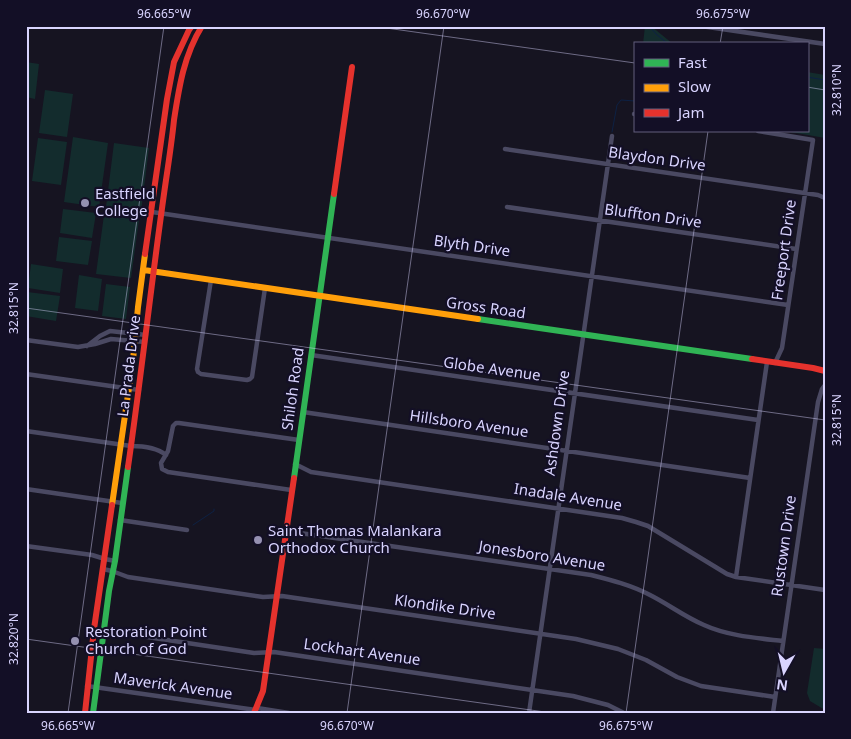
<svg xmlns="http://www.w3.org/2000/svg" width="851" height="739" font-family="'Noto Sans',sans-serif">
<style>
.green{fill:#132c2d}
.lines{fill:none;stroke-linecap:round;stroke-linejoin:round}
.stream{stroke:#0d2144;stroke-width:1}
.street{stroke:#4a4962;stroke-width:4.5}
.fast{stroke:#30b455;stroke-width:6}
.slow{stroke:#ff9f0a;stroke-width:6}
.jam{stroke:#e5322d;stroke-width:6}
.ticks{fill:none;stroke:#d9d4ff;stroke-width:1;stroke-opacity:0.45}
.poi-dot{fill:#9591b1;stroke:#130f26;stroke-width:2}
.labels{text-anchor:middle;stroke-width:4.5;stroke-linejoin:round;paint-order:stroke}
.street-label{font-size:15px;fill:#d9d4ff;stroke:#130f26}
.poi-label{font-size:15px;fill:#d9d4ff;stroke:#130f26;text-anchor:start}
.neatline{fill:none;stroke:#d9d4ff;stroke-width:2}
.ticks-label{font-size:12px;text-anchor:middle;fill:#d9d4ff}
</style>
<rect width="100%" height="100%" fill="#161421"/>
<path class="green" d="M645,26H651L673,44H643Z
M26,62L39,64L35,99L26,97Z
M807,72L825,75V138L785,131H807Z
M45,90L73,94L67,137L39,133Z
M73,137L108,143L99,207L64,202Z
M38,138L67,142L61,185L32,181Z
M114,143L149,148L141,212L106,207Z
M63,209L96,213L92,238L60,233Z
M104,215L139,220L131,278L96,274Z
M59,237L92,241L88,265L56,261Z
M31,264L63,269L60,293L28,288Z
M79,275L102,279L98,311L75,308Z
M106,284L130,287L126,319L102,316Z
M27,292L60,296L56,321L26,316Z
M814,648L825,649V710L810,701L807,693Z"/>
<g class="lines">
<path class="stream" d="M649,26L656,34L668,44
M807,77L825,80
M825,99L823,104L825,107
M612,132L617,105L621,100L635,101
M193,525L214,511V509"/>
<path class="street" d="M701,26L825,44
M634,114H635
M758,131L813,140L782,348L775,363
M505,149L818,195L825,198
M507,207L796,249
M152,212L788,305
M211,280L197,369L198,372L201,374L247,380L250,379L252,377L265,288
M26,340L78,347L95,344L111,339L145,342
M87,346L100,336L110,331L146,335
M311,355L758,420
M26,374L139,390
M303,412L750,478
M26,431L131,446C143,446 156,447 166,455
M295,464L311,472L622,518L636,522L648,526L727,574L736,577L825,590
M26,489L122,503
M291,490L168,472L162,469L161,463L168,451L173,426L176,423H179L299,440
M120,520L187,530
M286,531L591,575C611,580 631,585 650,595C668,604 685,617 704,625C728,636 757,638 783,641
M26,546L92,555L105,559L115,561
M103,569L112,571L128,577L263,597L282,596L576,639L618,649L646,660L677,677L701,686L775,697
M736,577L767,362
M94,629L254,653L274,652L573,696L608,705L624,713
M87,686L256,710
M257,708L289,713
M529,713L612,136
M773,713L818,402L822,389L825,385"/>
<path class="fast" d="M478,319L752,359
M294,478L334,194
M93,713L109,591L115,561L128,467"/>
<path class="slow" d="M144,270L478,319
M112,505L133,360L138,307L145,254"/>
<path class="jam" d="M334,194L352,67
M145,254L167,99L174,62L189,30L192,26
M752,359L813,368L825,371
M128,467C142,371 152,276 166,180C169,160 172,140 174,120C179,87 184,55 202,26
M85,713L94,629L112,505
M254,713L263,691L294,478"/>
</g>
<path class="ticks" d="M372,26L635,63M720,44L723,26M807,87L825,90M26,308L825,420M26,639L552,713M68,713L164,26M347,713L444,26M626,713L708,131"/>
<g class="poi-dot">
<circle cx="85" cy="203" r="5"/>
<circle cx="258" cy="540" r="5"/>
<circle cx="75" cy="641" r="5"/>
</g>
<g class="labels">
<g class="street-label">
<text transform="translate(657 159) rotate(8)" y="5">Blaydon Drive</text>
<text transform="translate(653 216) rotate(8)" y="5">Bluffton Drive</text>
<text transform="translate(472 246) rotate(8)" y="5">Blyth Drive</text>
<text transform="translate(784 250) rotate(-82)" y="5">Freeport Drive</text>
<text transform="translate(486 308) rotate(8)" y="5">Gross Road</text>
<text transform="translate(129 366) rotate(-83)" y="5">La Prada Drive</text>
<text transform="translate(492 369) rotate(8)" y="5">Globe Avenue</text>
<text transform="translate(293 389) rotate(-82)" y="5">Shiloh Road</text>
<text transform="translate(557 423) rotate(-82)" y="5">Ashdown Drive</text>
<text transform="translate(469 424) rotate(8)" y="5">Hillsboro Avenue</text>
<text transform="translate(568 497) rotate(9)" y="5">Inadale Avenue</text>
<text transform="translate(784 546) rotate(-82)" y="5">Rustown Drive</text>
<text transform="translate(542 556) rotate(9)" y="5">Jonesboro Avenue</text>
<text transform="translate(445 607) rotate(8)" y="5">Klondike Drive</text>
<text transform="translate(362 652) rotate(8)" y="5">Lockhart Avenue</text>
<text transform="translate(173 686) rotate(8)" y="5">Maverick Avenue</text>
</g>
<g class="poi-label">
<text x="95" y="199">Eastfield<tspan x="95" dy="17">College</tspan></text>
<text x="268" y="536">Saint Thomas Malankara<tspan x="268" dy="17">Orthodox Church</tspan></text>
<text x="85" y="637">Restoration Point<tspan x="85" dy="17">Church of God</tspan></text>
</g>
</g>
<rect width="851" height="739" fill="none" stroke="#130f26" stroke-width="55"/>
<rect x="634" y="42" width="175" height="90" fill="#130f26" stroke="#625e7d"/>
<rect x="644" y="59" width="25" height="8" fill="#30b455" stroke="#625e7d"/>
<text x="678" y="68" font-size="15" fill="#d9d4ff">Fast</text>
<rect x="644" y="84" width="25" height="8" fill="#ff9f0a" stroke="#625e7d"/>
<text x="678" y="92" font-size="15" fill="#d9d4ff">Slow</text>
<rect x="644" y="109" width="25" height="8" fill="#e5322d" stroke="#625e7d"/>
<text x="678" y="118" font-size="15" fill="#d9d4ff">Jam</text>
<g transform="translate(784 672) rotate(188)" stroke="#130f26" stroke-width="4" paint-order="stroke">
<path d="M0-4L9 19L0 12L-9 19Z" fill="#d9d4ff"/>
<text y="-8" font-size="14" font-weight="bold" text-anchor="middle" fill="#d9d4ff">N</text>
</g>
<rect x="28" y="28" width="796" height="684" class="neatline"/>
<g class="ticks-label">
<text x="164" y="18">96.665°W</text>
<text x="443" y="18">96.670°W</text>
<text x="723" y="18">96.675°W</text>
<text transform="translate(837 90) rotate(-90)" y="4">32.810°N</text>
<text transform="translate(14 308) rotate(-90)" y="4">32.815°N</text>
<text transform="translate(837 420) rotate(-90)" y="4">32.815°N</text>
<text transform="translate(14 639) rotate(-90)" y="4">32.820°N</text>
<text x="68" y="730">96.665°W</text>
<text x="347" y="730">96.670°W</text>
<text x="626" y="730">96.675°W</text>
</g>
</svg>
